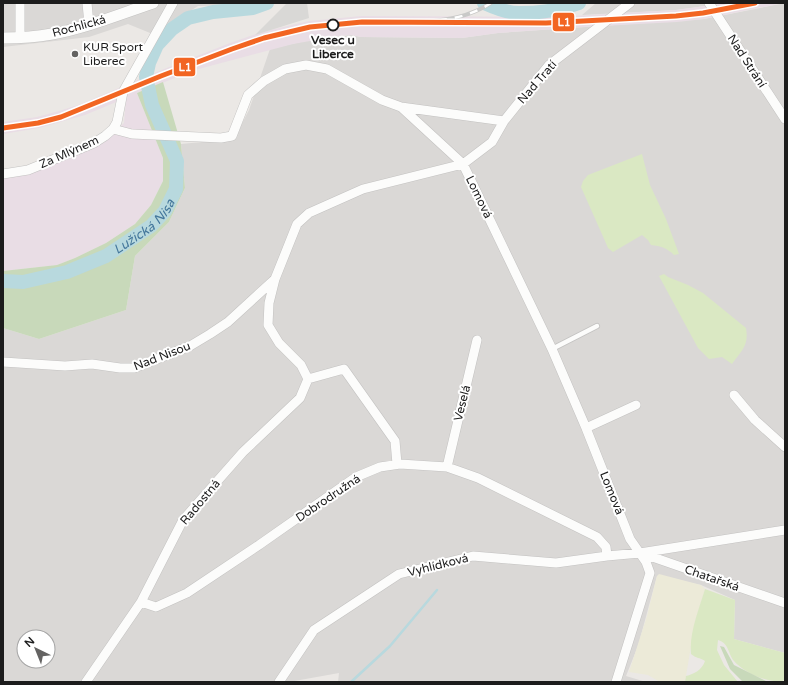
<svg xmlns="http://www.w3.org/2000/svg" width="788" height="685" font-family="'Varela Round',sans-serif">
<style>
.residential{fill:#dad8d6;fill-rule:evenodd}
.industrial{fill:#e9dde5}
.religious{fill:#d9d8d6}
.farmland{fill:#ecead8}
.grass{fill:#dae8c3}
.forest{fill:#c8d9ba}
.lines{fill:none;stroke-linecap:round;stroke-linejoin:round}
.stream{stroke:#b8d9de;stroke-width:2.5}
.river{stroke:#b8d9de;stroke-width:14}
.service-casing{stroke:#c3c2c1;stroke-width:6}
.minor-casing{stroke:#c3c2c1;stroke-width:10}
.tertiary-casing{stroke:#c3c2c1;stroke-width:12}
.service{stroke:#fcfcfb;stroke-width:4.5}
.minor{stroke:#fcfcfb;stroke-width:9}
.tertiary{stroke:#fcfcfb;stroke-width:11}
.rail-casing{stroke:#c9c9c8;stroke-width:4}
.rail{stroke:#fff;stroke-width:2.5;stroke-dasharray:8;stroke-linecap:butt}
.rail-1-casing{stroke:#fff;stroke-width:8}
.rail-1{stroke:#f26522;stroke-width:5}
.stop-dot{fill:#fff;stroke:#1c1c1c;stroke-width:2}
.poi-dot{fill:#646362;stroke:#fff;stroke-width:1.5}
.labels{text-anchor:middle;stroke-width:4;stroke-linejoin:round;paint-order:stroke}
.street-label{font-size:12px;fill:#1c1c1c;stroke:#fff}
.stop-label{font-size:12px;font-weight:bold;fill:#1c1c1c;stroke:#fff}
.poi-label{font-size:12px;fill:#1c1c1c;stroke:#fff;text-anchor:start}
.water-label{font-size:13px;font-style:italic;fill:#44779b;stroke:#fff}
.line-badge{stroke:#fff;stroke-width:1.5}
.badge-label{font-size:11px;text-anchor:middle;font-weight:bold;fill:#fff}
</style>
<rect width="100%" height="100%" fill="#ebe8e5"/>
<path class="residential" d="M3,3H244L233,5L198,6L181,17L160,37L128,24L89,37L3,47Z
M596,3H727L676,10L582,15Z
M785,3V653L734,639L735,600L701,585L657,576L638,646L626,676L646,682H338L339,673L289,682H3V328L39,339L126,310L135,256L169,222L185,188L181,144L234,139L249,110L270,49L309,40L351,35L361,37L462,38L498,33L704,19ZM24,637H48V661H24Z"/>
<path class="industrial" d="M727,3H783L704,19L677,22L583,27L498,33L462,38L361,37L351,35L338,36L293,44L195,70L137,93L163,158V181L151,205L135,224L106,243L75,258L57,265L3,271V178L23,175L103,143L124,123L126,98L85,115L39,128L3,134V122L37,117L59,111L81,104L159,71L230,43L262,32L309,21L362,16L555,17L676,10Z"/>
<path class="religious" d="M287,3H307L309,18L255,35Z"/>
<path class="farmland" d="M659,574L701,585L705,589L695,622L685,682H660L648,675L629,672L647,616L657,576Z"/>
<path class="grass" d="M642,154L650,185L666,219L679,254L674,255C667,248 661,246 651,245L648,240L642,235L613,252L608,248L605,241L581,187L583,181L588,175Z
M664,274L668,277L688,285L703,293L746,328C749,346 742,350 732,364L722,357L709,359L698,348L659,276Z
M705,589L735,600L734,639L785,653V680C771,685 744,673 734,661C728,654 729,643 718,640L717,650L724,665L738,682H685L686,676C694,674 702,670 705,661C699,657 697,659 691,654C689,633 699,609 705,589Z"/>
<path class="forest" d="M163,82L181,144L185,188L169,222L135,256L126,310L39,339L3,328V271L57,265L75,258L106,243L135,224L151,205L163,181V158L137,93Z
M720,646L724,647L734,665L768,682H743L730,669Z"/>
<g class="lines">
<path class="stream" d="M351,682L390,646L437,590"/>
<g class="river">
<path d="M484,3C495,8 509,14 521,13C540,13 561,10 579,3"/>
<path id="s1" d="M3,281L23,282L67,272L106,256L151,226L165,211L176,189L177,161L152,105L146,77L149,63L157,45L172,29L188,18L213,12L253,8L267,3"/>
</g>
<g class="service-casing">
<path id="service" d="M552,349L597,326"/>
</g>
<g class="minor-casing">
<path id="minor" d="M20,3V38
M87,3L89,24
M709,3L785,119
M401,107L504,121
M113,129L132,134L221,138L232,136L248,95L264,81L285,69L306,65L327,69L382,100L401,107L463,164L552,349L586,428L630,539L646,562L650,573L616,682
M3,174L28,170L94,143L105,136L113,129L117,122L123,92L173,3
M3,362L65,366L92,364L120,368H134L190,346L210,334L228,322L275,279
M308,379L301,365L279,343L268,325L269,303L275,279L297,224L309,213L363,189L463,164L492,142L504,121L549,65L630,3
M308,379L344,369L395,441L397,464
M734,395L755,420L785,447
M586,428L636,405
M447,467L477,340
M641,553L785,603
M141,602L156,607L187,593L259,545L356,477L380,467L400,464L447,467L478,478L597,537L606,547L607,556
M86,682L141,602L183,520L243,452L300,398L308,379
M279,682L314,630L399,574L473,556L556,563L607,556L640,553L785,530"/>
</g>
<g class="tertiary-casing">
<path id="tertiary" d="M3,38C20,38 36,37 52,34C86,28 120,14 153,3"/>
</g>
<use href="#service" class="service"/>
<use href="#minor" class="minor"/>
<use href="#tertiary" class="tertiary"/>
<g class="rail-casing">
<path id="rail" d="M423,22C448,20 469,17 491,3"/>
</g>
<use href="#rail" class="rail"/>
<g class="rail-1-casing">
<path id="rail-1" d="M3,128L38,123L61,117L161,76L232,49L264,38L310,27L362,22L546,23L676,16L703,13L755,3"/>
</g>
<use href="#rail-1" class="rail-1"/>
</g>
<circle class="stop-dot" cx="333" cy="25" r="5.5"/>
<circle class="poi-dot" cx="75" cy="54" r="4"/>
<g class="labels">
<g class="street-label">
<text transform="translate(79 26) rotate(-15)" y="4">Rochlická</text>
<text transform="translate(747 61) rotate(57)" y="4">Nad Strání</text>
<text transform="translate(537 82) rotate(-49)" y="4">Nad Tratí</text>
<text transform="translate(69 152) rotate(-24)" y="4">Za Mlýnem</text>
<text transform="translate(479 197) rotate(64)" y="4">Lomová</text>
<text transform="translate(162 356) rotate(-21)" y="4">Nad Nisou</text>
<text transform="translate(462 403) rotate(-76)" y="4">Veselá</text>
<text transform="translate(612 493) rotate(68)" y="4">Lomová</text>
<text transform="translate(328 498) rotate(-34)" y="4">Dobrodružná</text>
<text transform="translate(200 502) rotate(-50)" y="4">Radostná</text>
<text transform="translate(438 565) rotate(-14)" y="4">Vyhlídková</text>
<text transform="translate(712 578) rotate(19)" y="4">Chatařská</text>
</g>
<g class="stop-label">
<text x="333" y="44">Vesec u<tspan x="333" dy="14">Liberce</tspan></text>
</g>
<g class="poi-label">
<text x="83" y="51">KUR Sport<tspan x="83" dy="14">Liberec</tspan></text>
</g>
<g class="water-label">
<text dy="5" stroke="none"><textPath href="#s1" startOffset="156">Lužická Nisa</textPath></text>
</g>
</g>
<g class="line-badge">
<rect x="552" y="12" width="23" height="20" rx="4" fill="#f26522"/>
<rect x="173" y="57" width="23" height="20" rx="4" fill="#f26522"/>
</g>
<g class="badge-label">
<text x="564" y="26">L1</text>
<text x="185" y="71">L1</text>
</g>
<rect width="788" height="685" fill="none" stroke="#1c1c1c" stroke-width="8"/>
<g transform="translate(36 649) rotate(317)"><circle r="19" fill="#ffffff" stroke="#a4a4a4"/>
<path d="M0-3L7 15L0 10L-7 15Z" fill="#646362"/>
<text y="-6" font-size="11" font-weight="bold" text-anchor="middle" fill="#1c1c1c">N</text>
</g>
</svg>
